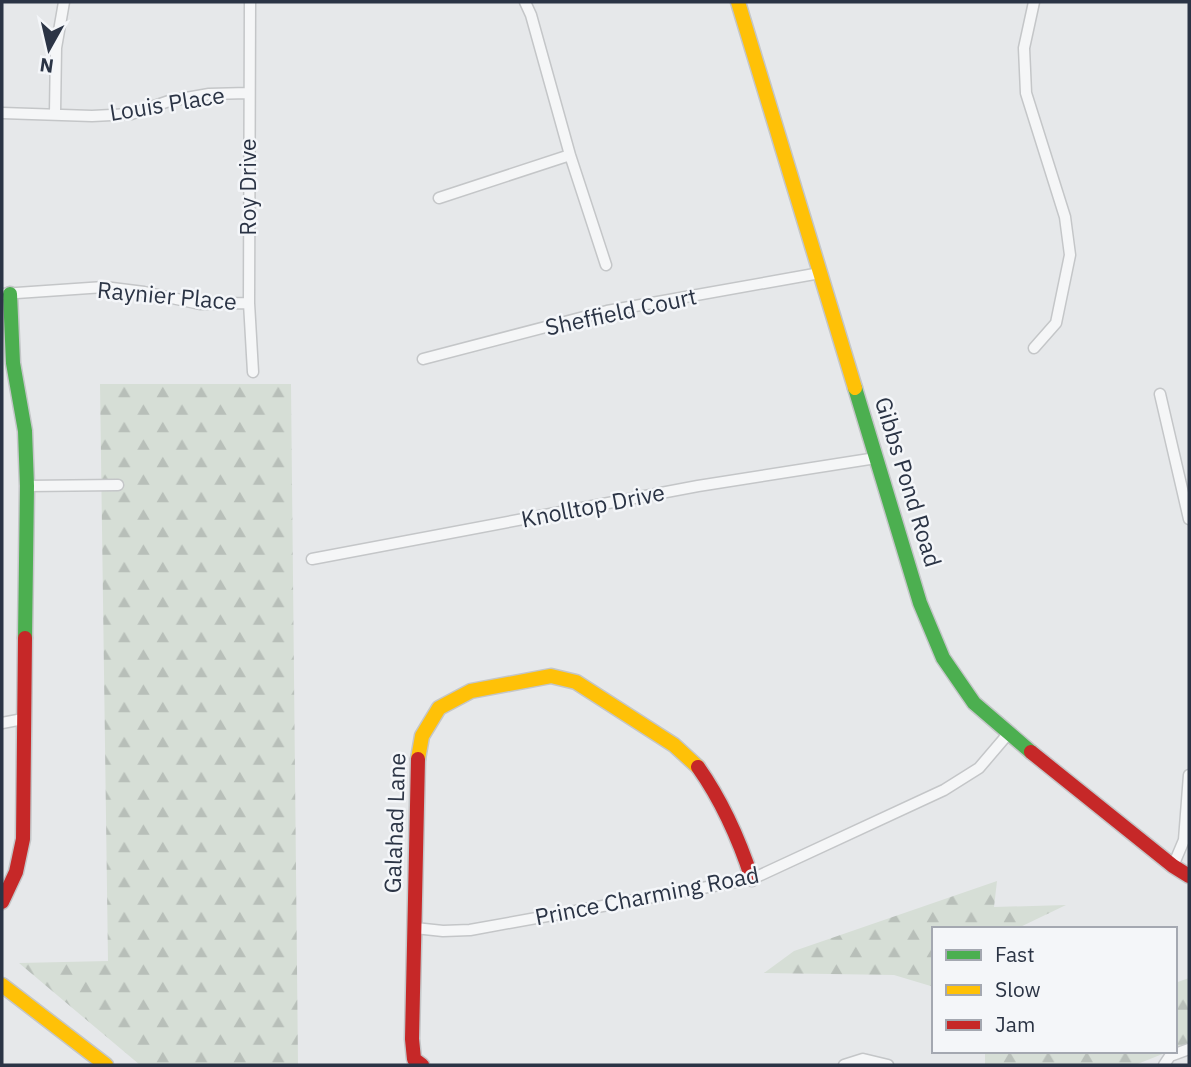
<svg xmlns="http://www.w3.org/2000/svg" width="1191" height="1067" font-family="'IBM Plex Sans',sans-serif">
<style>
.forest{fill:url(#forest-firs)}
.lines{fill:none;stroke-linecap:round;stroke-linejoin:round}
.street-casing{stroke:#c4c6c8;stroke-width:13}
.fast-casing{stroke:#c4c6c8;stroke-width:17}
.slow-casing{stroke:#c4c6c8;stroke-width:17}
.jam-casing{stroke:#c4c6c8;stroke-width:17}
.street{stroke:#f5f6f7;stroke-width:10}
.fast{stroke:#4caf50;stroke-width:14}
.slow{stroke:#ffc107;stroke-width:14}
.jam{stroke:#c62828;stroke-width:14}
.labels{text-anchor:middle;stroke-width:5;stroke-linejoin:round;paint-order:stroke}
.street-label{font-size:23px;fill:#2b3445;stroke:#f4f6f9}
</style>
<defs>
<pattern id="forest-firs" width="22" height="20" patternUnits="userSpaceOnUse" patternTransform="scale(1.75)"><rect width="22" height="20" fill="#d6ded6"/><path d="M5 1l3.5 6h-7zM16 11l3.5 6h-7z" fill="#b8bfb9"/></pattern>
</defs>
<rect width="100%" height="100%" fill="#e6e8ea"/>
<path class="forest" d="M100,384H291L298,1065H140L19,963L108,961Z
M997,881L994,907L1066,905L1016,929H934V987L894,975L764,973L794,951Z
M1189,978V1044L1175,1049V983Z
M985,1051H1170L1135,1065H985Z"/>
<g class="lines">
<g class="street-casing">
<path id="street" d="M250,2L249,303L253,372
M525,2L531,15L570,155L606,265
M1034,2L1024,48L1026,93L1065,217L1070,255L1056,323L1034,348
M2,113L92,116L131,114L169,101L209,94L248,93
M55,113L56,48L64,2
M439,198L570,155
M2,294L104,287L144,292L200,304L249,303
M423,359L607,311L820,273
M1160,394L1189,519
M27,486L118,485
M312,559L698,486L876,458
M2,723L23,719
M1173,866L1184,840L1189,775
M415,928L443,931L470,930L752,879L944,790L979,768L1008,734
M844,1065L863,1059L888,1065
M1164,1065L1170,1056L1189,1049"/>
</g>
<g class="fast-casing">
<path id="fast" d="M10,294L13,363L25,431L27,486L25,638
M855,388L920,603L943,658L974,703L1031,752"/>
</g>
<g class="slow-casing">
<path id="slow" d="M738,2L855,388
M418,759L422,736L439,708L471,691L551,676L576,682L674,745L698,767
M2,985L106,1065"/>
</g>
<g class="jam-casing">
<path id="jam" d="M1031,752L1173,866L1189,876
M418,759L412,1039L414,1059L422,1065
M698,767C722,801 739,839 752,879
M2,902L16,872L23,839L25,638"/>
</g>
<use href="#street" class="street"/>
<use href="#fast" class="fast"/>
<use href="#slow" class="slow"/>
<use href="#jam" class="jam"/>
</g>
<g class="labels">
<g class="street-label">
<text transform="translate(167 104) rotate(-9)" y="8">Louis Place</text>
<text transform="translate(248 187) rotate(-90)" y="8">Roy Drive</text>
<text transform="translate(167 296) rotate(5)" y="8">Raynier Place</text>
<text transform="translate(621 312) rotate(-12)" y="8">Sheffield Court</text>
<text transform="translate(908 482) rotate(73)" y="8">Gibbs Pond Road</text>
<text transform="translate(593 506) rotate(-11)" y="8">Knolltop Drive</text>
<text transform="translate(395 823) rotate(-88)" y="8">Galahad Lane</text>
<text transform="translate(647 896) rotate(-11)" y="8">Prince Charming Road</text>
</g>
</g>
<rect width="1191" height="1067" fill="none" stroke="#2b3445" stroke-width="7"/>
<rect x="932" y="927" width="245" height="126" fill="#f4f6f9" stroke="#a4a8b1" stroke-width="2"/>
<rect x="946" y="950" width="35" height="10" fill="#4caf50" stroke="#a4a8b1" stroke-width="2"/>
<text x="995" y="962" font-size="21" fill="#2b3445">Fast</text>
<rect x="946" y="985" width="35" height="10" fill="#ffc107" stroke="#a4a8b1" stroke-width="2"/>
<text x="995" y="997" font-size="21" fill="#2b3445">Slow</text>
<rect x="946" y="1020" width="35" height="10" fill="#c62828" stroke="#a4a8b1" stroke-width="2"/>
<text x="995" y="1032" font-size="21" fill="#2b3445">Jam</text>
<g transform="translate(49 49) rotate(188)" stroke="#f4f6f9" stroke-width="5" paint-order="stroke">
<path d="M0-5L12 26L0 18L-12 26Z" fill="#2b3445"/>
<text y="-10" font-size="19" font-weight="bold" text-anchor="middle" fill="#2b3445">N</text>
</g>
</svg>
